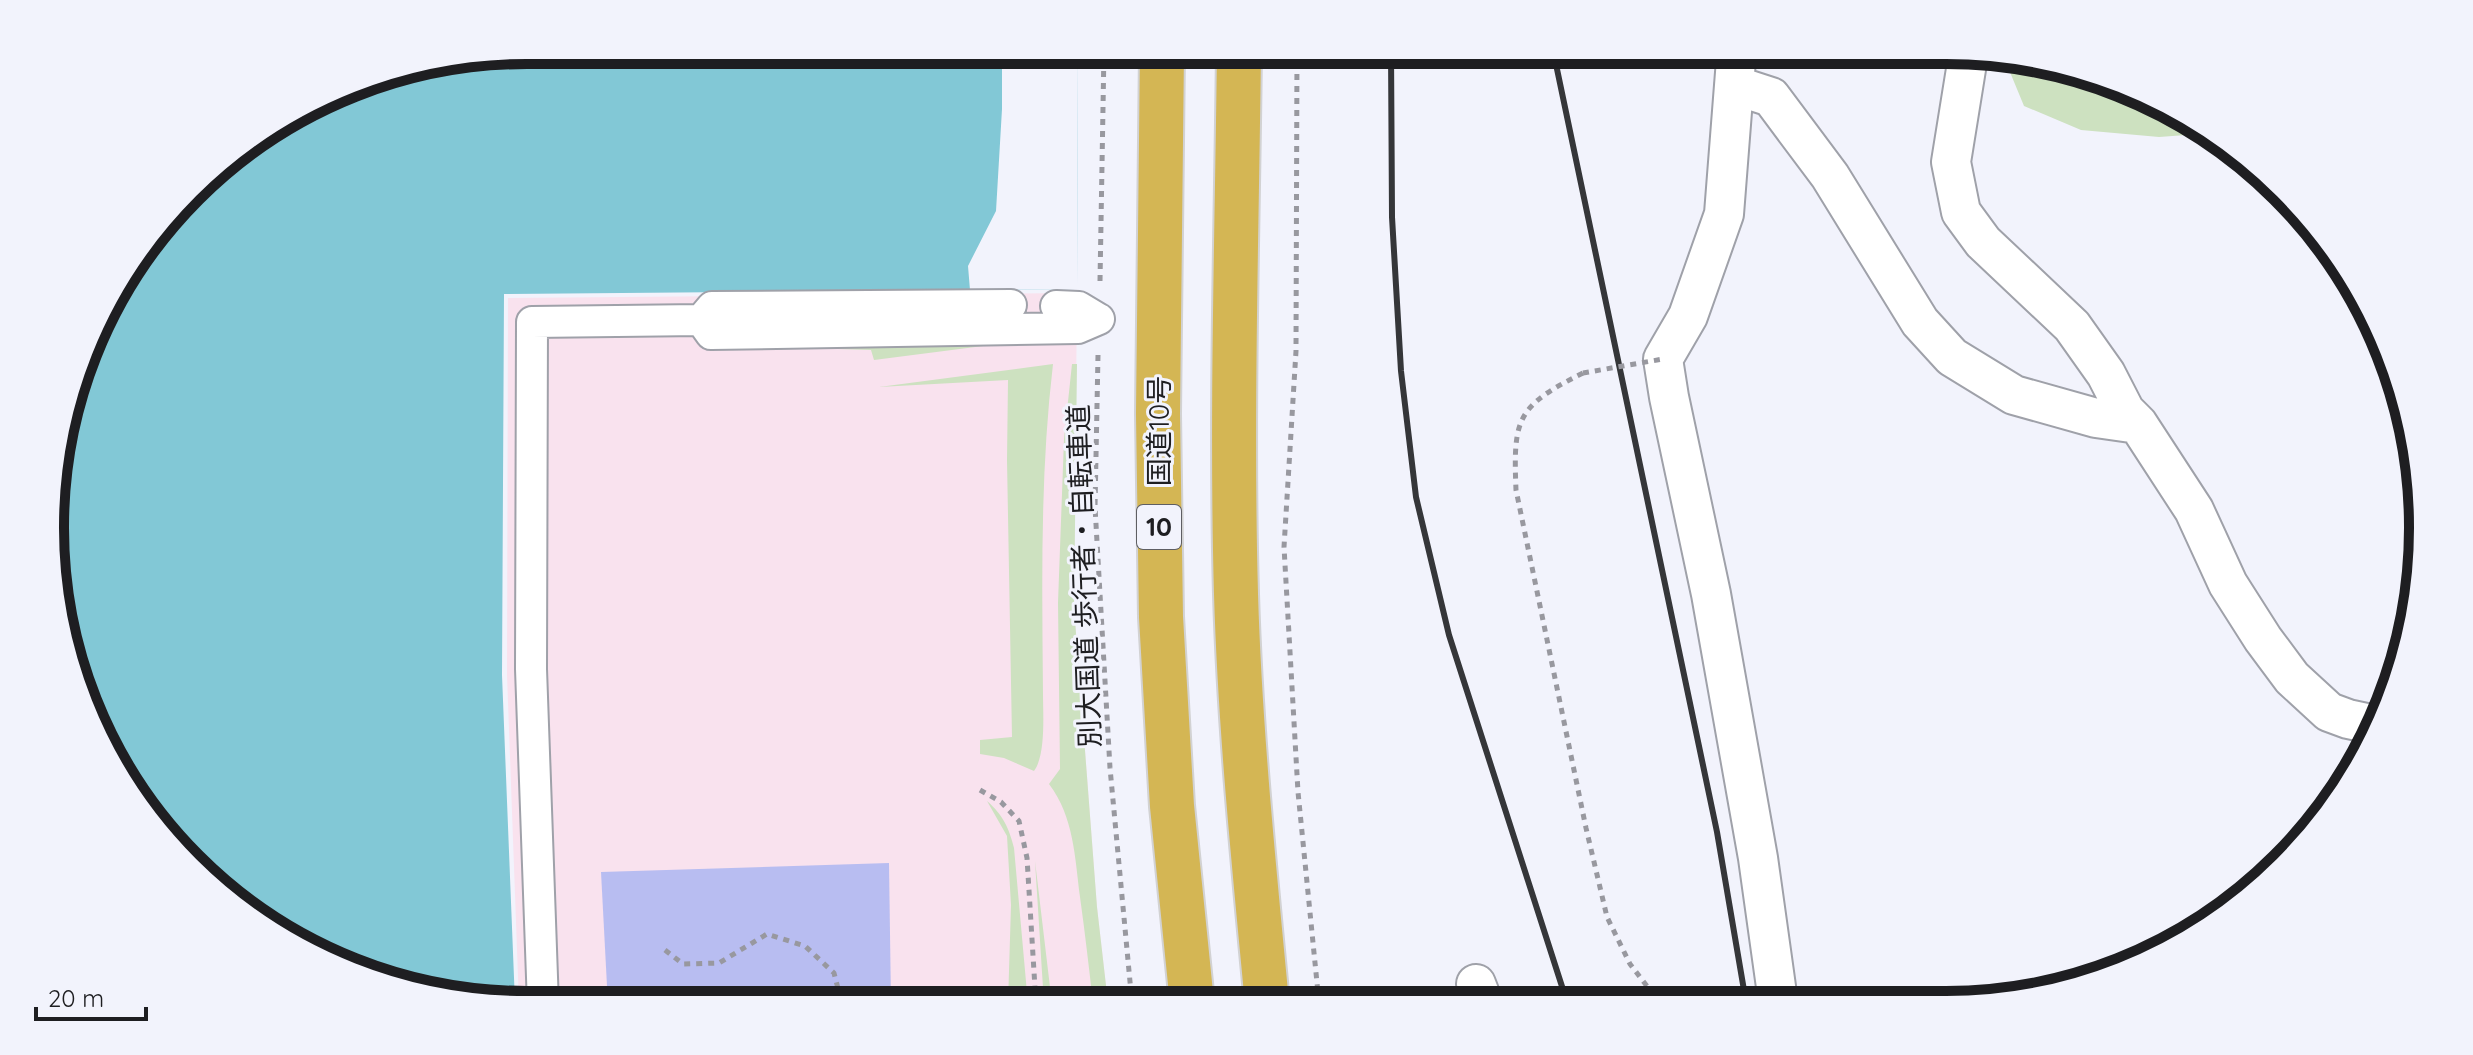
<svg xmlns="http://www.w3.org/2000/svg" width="2473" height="1055" font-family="Quicksand,'Noto Sans JP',sans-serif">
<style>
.commercial{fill:#f9e2ee}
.green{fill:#cde1c0}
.water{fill:#82c8d6}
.pier{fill:#f2f3fc}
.building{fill:#b8bdf1}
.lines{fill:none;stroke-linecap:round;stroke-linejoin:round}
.pedestrian-casing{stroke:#9fa1a9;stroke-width:34}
.minor-casing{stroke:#9fa1a9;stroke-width:42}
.trunk-casing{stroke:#d2d2d3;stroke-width:48}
.path{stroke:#98989f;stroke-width:5;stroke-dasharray:6 6;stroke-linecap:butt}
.pedestrian{stroke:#fff;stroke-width:30}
.minor{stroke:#fff;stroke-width:38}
.trunk{stroke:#d4b654;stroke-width:44}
.rail{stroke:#353639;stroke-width:6}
.path-bridge{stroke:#98989f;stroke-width:5;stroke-dasharray:6 6;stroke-linecap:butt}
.labels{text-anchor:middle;stroke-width:6;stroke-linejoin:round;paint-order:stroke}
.shield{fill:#f2f3fc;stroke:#5e5e63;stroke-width:2}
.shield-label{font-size:26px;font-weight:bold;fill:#1e1e21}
.street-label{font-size:28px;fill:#1e1e21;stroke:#f2f3fc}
.rim{fill:none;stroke:#1e1e21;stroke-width:10}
</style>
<rect width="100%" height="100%" fill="#f2f3fc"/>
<path class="commercial" d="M1077,293L1074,607L1097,907L1108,1003L519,1004L507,675L508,298Z"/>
<path class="green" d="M2005,60L2099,75L2200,134L2159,137L2081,130L2024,106Z
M1054,337L874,360L871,350L701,345Z
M1053,364C1040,474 1042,584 1043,694C1043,714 1046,755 1034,771L1004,758L980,754V740L1012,737L1007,460L1008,380L879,387Z
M1072,364H1077L1074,607L1097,907L1108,1003H1093C1089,968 1085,933 1080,897C1075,858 1074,817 1049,784L1060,769L1058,603L1064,439Z
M987,801C1003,815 1009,828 1014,848L1028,1004H1008L1011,905L1007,836Z
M1035,861L1052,1004H1044Z"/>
<path class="water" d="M528,50H1078L1077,289L504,294L502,675L515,1003L374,980L237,907L130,792L59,621L54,465L114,289L213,168L374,75Z"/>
<path class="pier" d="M1002,50H1078L1077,289L970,290L968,266L996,211L1002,109Z"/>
<path class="building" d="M889,863L891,1004L608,1005L601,872Z"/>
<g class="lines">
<g class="pedestrian-casing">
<path id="pedestrian" d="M1056,306L1079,307L1099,319
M701,320L711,334L1078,328L1099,319
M543,1005L531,669L532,322L701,320L712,307L1011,305"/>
</g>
<g class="minor-casing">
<path id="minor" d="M1734,50L1736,60L1724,214L1688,316L1663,359L1669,397L1711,594L1758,858L1778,1001
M1965,53L1967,63L1951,162L1961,212L1983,242L2072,326L2106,374L2125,411L2138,424L2194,510L2228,584L2263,639L2292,678L2329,712L2348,719L2376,725
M1734,85L1771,97L1830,176L1920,322L1952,357L2014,395L2096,418L2138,424
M1476,984L1483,1002"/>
</g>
<g class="trunk-casing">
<path id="trunk" d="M1162,50L1158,414L1161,617L1172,806L1192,1003
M1239,50C1237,231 1231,413 1236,594C1240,730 1254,867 1267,1003"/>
</g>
<path class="path" d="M1297,50L1296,351L1284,547L1298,792L1319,1003
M1100,281L1104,50
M1098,355L1095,507L1110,768L1132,1003
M1583,373C1517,406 1513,418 1516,490L1586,828L1607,917L1630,964L1659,1002
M980,790L1001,802L1019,821L1027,858L1036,1004
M665,950L683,964L719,963L767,934L805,946L834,973L842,1004"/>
<use href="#pedestrian" class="pedestrian"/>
<use href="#minor" class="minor"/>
<use href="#trunk" class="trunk"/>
<path class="rail" d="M1391,50L1392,217L1401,371L1416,497L1449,635L1567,1002
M1553,50L1717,832L1746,1002"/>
<path class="path-bridge" d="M1583,373L1663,359"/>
</g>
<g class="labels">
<rect class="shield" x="1137" y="505" width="44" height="44" rx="6"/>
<g class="shield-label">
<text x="1159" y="536">10</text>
</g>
<g class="street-label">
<text transform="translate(1159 431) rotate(-90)" y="10">国道10号</text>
<text transform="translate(1084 576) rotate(-92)" y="10">別大国道 歩行者・自転車道</text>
</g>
</g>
<path d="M0 0H2473V1055H0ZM527 64H1946A463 463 0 0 1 2409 527V528A463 463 0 0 1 1946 991H527A463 463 0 0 1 64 528V527A463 463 0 0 1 527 64Z" fill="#f2f3fc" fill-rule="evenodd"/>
<path class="rim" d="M527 64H1946A463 463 0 0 1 2409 527V528A463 463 0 0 1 1946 991H527A463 463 0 0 1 64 528V527A463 463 0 0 1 527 64Z"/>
<path d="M36 1007v12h110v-12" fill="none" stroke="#1e1e21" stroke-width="4"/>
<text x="48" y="1007" font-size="24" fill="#1e1e21" stroke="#f2f3fc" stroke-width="6" paint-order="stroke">20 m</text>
</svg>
